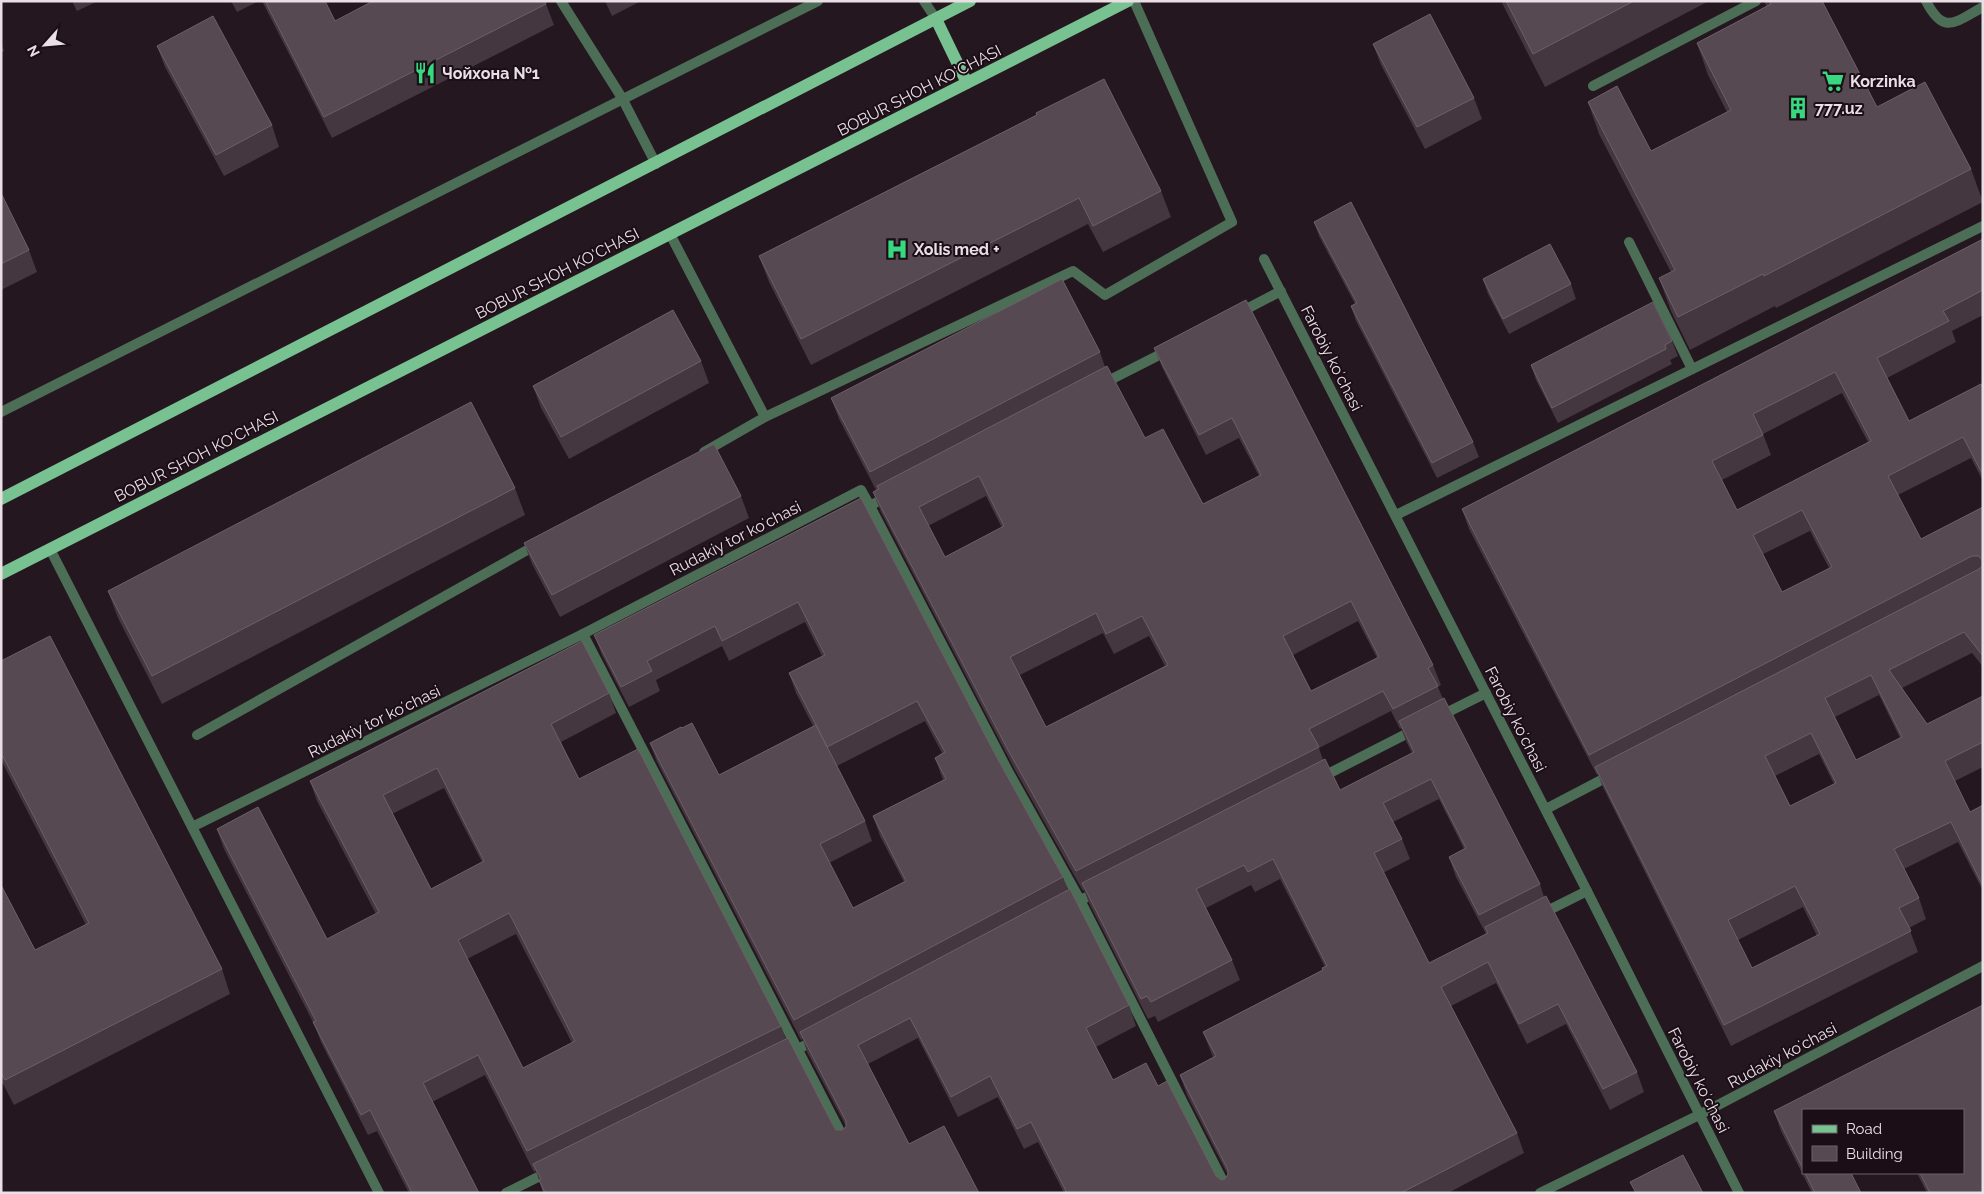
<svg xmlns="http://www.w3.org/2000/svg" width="1984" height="1194" font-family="Raleway,sans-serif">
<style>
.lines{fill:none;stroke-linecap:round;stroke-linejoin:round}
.lane{stroke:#4c6e56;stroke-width:10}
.street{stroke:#4c6e56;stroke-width:10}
.primary{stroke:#78c291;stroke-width:12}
.wall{fill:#44373f;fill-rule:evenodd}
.building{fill:#564951;stroke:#6d6068;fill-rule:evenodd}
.labels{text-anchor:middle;stroke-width:4;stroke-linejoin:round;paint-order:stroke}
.poi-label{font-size:16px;font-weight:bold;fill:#e9dfe5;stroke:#1b0e17;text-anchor:start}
.street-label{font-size:16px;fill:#e9dfe5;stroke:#1b0e17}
</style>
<rect width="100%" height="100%" fill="#251720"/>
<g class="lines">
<path class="lane" d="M924,1L936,19
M1926,1C1944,36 1955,22 1983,7
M1593,86L1756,1
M670,234L765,417
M1629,242L1692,369
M1,412L818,1
M704,452L765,417L1073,271L1105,295L1232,222L1134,1
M870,506L1009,773L1080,900L1229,1193
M583,634L845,1141
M1440,716L1486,693
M197,735L538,544
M1320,778L1414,730
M1064,909L1098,891
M1541,914L1587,891
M783,1057L817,1039
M506,1193L548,1172"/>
<path class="street" d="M561,1L622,98L656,164
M1264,259L1587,891L1739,1193
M1239,313L1281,291
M1102,384L1169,350
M1396,515L1983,226
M50,549L379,1193
M1546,809L1611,775
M192,827L583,634L861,490L870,506L889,495
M1540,1193L1699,1115L1983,966"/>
<path class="primary" d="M936,19L967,83
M1,499L970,1
M1,574L1128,1"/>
</g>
<path class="wall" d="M72,1H98L77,11Z
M231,1H259L237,12Z
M262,1H325L335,21L546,4L554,25L332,138Z
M605,1H641L612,16Z
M1501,1H1709L1545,87Z
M1764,1H1822L1877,107L1971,169L1983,202L1776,308L1775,306L1690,350L1671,311L1659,278L1671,272L1599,134L1588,102L1651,151L1727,112L1708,75L1697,43L1767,7Z
M1,43L4,51L1,53Z
M1373,44L1474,98L1482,119L1425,149L1381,65Z
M157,46L272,125L279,147L224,176L165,67Z
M1036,115L1161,191L1171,217L1103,252L1088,224L811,365L769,282L759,256Z
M1,193L29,250L37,272L1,290Z
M1314,222L1473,442L1479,457L1437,478L1356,321L1351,306L1355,304L1319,236Z
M1983,239V315L1952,331L1956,342L1887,378L1909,421L1983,388V481L1971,458L1898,495L1921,539L1983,507V667L1972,653L1902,688L1927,724L1983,696V767L1955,781L1970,812L1983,805V891L1958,842L1904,869L1919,898L1926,919L1909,928L1918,952L1731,1046L1603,787L1598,774L1597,775L1469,529L1462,509ZM1842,393L1868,442L1737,510L1722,480L1771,455L1763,434ZM1810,531L1829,568L1782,592L1763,554ZM1879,695L1900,738L1856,760L1835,717ZM1819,754L1834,784L1790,806L1775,776ZM1803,907L1817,936L1752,968L1738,940Z
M1483,279L1571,284L1576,299L1509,334L1488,294Z
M1246,300L1433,665L1441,685L1438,687L1443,699L1540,884L1544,897L1637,1072L1644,1092L1610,1110L1566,1024L1527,1044L1496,983L1451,1006L1517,1133L1524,1153L1448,1193H1064L1038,1142L1024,1149L998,1097L958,1117L918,1038L868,1064L909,1144L979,1193H543L536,1171L534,1172L485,1075L432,1102L479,1193H409L377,1131L368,1135L321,1042L314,1024L224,849L217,829L327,939L376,914L317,801L310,781L609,693L616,713L561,742L579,779L781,1026L786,1039L834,1127L836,1130H842L846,1126L807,1052L803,1039L801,1040L657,762L650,743L719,775L813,726L796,693L789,673L822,656L805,622L729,661L722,646L656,680L660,691L629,707L602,655L594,635L861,498L996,756L1063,877L1068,890L1129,1005L1136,1026L1096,1047L1113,1080L1158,1086L1216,1176L1221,1180L1225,1179L1228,1175L1187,1095L1180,1075L1213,1057L1203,1032L1322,970L1325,967L1280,879L1255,892L1251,885L1206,908L1232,960L1240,980L1158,1022L1155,1016L1148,1019L1089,903L1084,890L1083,891L1015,770L881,512L873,492L876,490L839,419L831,398L1100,352L1105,367L1145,438L1203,504L1259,476L1239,438L1206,455L1162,367L1154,348ZM986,496L1002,528L945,557L928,526ZM1358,621L1377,658L1311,691L1293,655ZM1103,633L1114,654L1149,636L1165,666L1046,727L1020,675ZM1391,711L1400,729L1401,728L1406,741L1412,753L1340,790L1323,760L1319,748ZM925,721L942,753L935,758L943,780L873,816L880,836L904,882L853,908L829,863L872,841L865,821L837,766ZM444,788L482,862L431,889L392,814ZM1439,799L1464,849L1449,857L1456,877L1486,934L1429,963L1383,873L1410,859L1402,839L1393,822ZM516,934L572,1043L523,1068L467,959Z
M1672,341L1678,356L1670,360L1672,364L1558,423L1536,380L1531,365Z
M701,361L709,383L569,459L541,408L533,386Z
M515,488L525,515L162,704L118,618L108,591Z
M741,496L749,518L560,617L532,564L524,543Z
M1,661L222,969L230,994L14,1105L1,1080V885L35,950L86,925L1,760Z
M1983,1005V1193H1927L1917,1173H1963V1110H1803V1173H1851L1861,1193H1812L1781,1131L1774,1111Z"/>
<path class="building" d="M265,1H325L335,21L373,1H545L546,4L324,117Z
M1506,1H1634L1533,54Z
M1769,1H1822L1877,107L1925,82L1971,169L1764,276L1763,274L1678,317L1659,278L1675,270L1588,102L1617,86L1651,151L1731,110L1697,43L1771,4Z
M1430,14L1474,98L1417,127L1373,44Z
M213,16L272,125L216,155L157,46Z
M1104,79L1161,191L1093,226L1079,198L801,339L759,256L1037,115L1036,113Z
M1,193L29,250L1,264Z
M1351,202L1473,442L1432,463L1351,306L1357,303L1314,222Z
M1983,239V290L1943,311L1949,321L1877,358L1909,421L1981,384L1983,388V475L1963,437L1888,476L1921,539L1983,507V656L1964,632L1889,670L1927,724L1983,696V742L1945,761L1970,812L1983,805V886L1951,822L1894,849L1919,898L1899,908L1911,931L1724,1025L1595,767L1979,569L1982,566V560L1979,556H1972L1589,755L1462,509ZM1835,372L1871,441L1737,510L1712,461L1763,435L1753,414ZM1802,510L1832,567L1782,592L1753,535ZM1871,675L1902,737L1856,760L1825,698ZM1811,733L1836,783L1790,806L1765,756ZM1795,886L1820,934L1752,968L1728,920Z
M1550,244L1571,284L1503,319L1483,279Z
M1062,279L1100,352L870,472L831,398Z
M1246,300L1433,665L1428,668L1438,686L1393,709L1383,691L1309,729L1319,747L1076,871L1008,750L873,492L879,489L877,486L1107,366L1145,438L1163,429L1203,504L1261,475L1232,418L1199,435L1154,348ZM979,476L1004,526L945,557L919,507ZM1351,601L1379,657L1311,691L1283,636ZM1096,613L1106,634L1142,616L1168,665L1046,727L1010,657Z
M1653,302L1672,341L1665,345L1666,349L1552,408L1531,365Z
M673,310L701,361L561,437L533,386Z
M471,402L515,488L152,676L108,591Z
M714,444L741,496L552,595L524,543Z
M861,498L996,756L1063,877L794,1020L650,743L681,727L682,728L692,723L719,775L816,725L789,673L825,655L798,602L722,641L715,626L647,661L652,671L621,687L594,635ZM917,701L945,752L935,758L946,779L873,816L906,881L853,908L820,844L865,821L816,725L827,747Z
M50,636L222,969L5,1080L1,1073V885L35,950L89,923L1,753V661Z
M582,641L609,693L551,724L579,779L638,749L781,1026L527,1151L478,1055L423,1083L479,1193H412L370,1110L361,1115L313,1022L316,1021L217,829L258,807L327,939L379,912L310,781ZM437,768L484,861L431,889L383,795ZM509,913L575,1041L523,1068L458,940Z
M1444,698L1540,884L1479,915L1449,857L1466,848L1431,779L1383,803L1402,839L1374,853L1429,963L1488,933L1485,927L1546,896L1637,1072L1603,1089L1558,1004L1519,1024L1488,962L1441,987L1517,1133L1401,1193H1064L1066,1191L1031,1122L1017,1129L990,1076L951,1097L910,1018L858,1045L909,1144L944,1126L979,1193H545L539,1180L541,1179L533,1164L788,1038L834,1127L836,1130H842L846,1127V1121L800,1032L1070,889L1129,1005L1086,1028L1113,1080L1146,1063L1158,1086L1167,1081L1216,1176L1221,1180L1225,1179L1228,1174V1170L1180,1075L1216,1056L1203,1032L1323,970L1322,968L1327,966L1273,859L1248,872L1244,865L1196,889L1232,960L1151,1002L1147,996L1141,999L1082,883L1325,759L1340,790L1414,752L1399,721Z
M1983,1005V1192L1981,1193H1930L1920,1173H1963V1110H1803V1169L1774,1111Z
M1683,1155L1703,1193H1636L1630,1182Z
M1805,1173H1851L1861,1193H1815Z"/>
<defs>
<g id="restaurant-bare" transform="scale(1.725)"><path d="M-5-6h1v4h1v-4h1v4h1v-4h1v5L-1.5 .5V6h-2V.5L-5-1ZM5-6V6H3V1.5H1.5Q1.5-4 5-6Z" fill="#37d880" stroke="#1b0e17" stroke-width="2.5" paint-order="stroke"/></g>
<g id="supermarket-bare" transform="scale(1.725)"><path d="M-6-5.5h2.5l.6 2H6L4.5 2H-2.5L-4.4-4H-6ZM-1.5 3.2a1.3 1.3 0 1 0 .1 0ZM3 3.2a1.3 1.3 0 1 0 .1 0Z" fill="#37d880" stroke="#1b0e17" stroke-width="2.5" paint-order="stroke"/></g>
<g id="building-bare" transform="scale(1.725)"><path d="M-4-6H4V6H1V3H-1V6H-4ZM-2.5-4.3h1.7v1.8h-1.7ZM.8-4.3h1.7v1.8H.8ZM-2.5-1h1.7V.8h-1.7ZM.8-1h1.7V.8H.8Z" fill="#37d880" stroke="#1b0e17" stroke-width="2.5" paint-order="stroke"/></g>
<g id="hospital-bare" transform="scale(1.725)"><path d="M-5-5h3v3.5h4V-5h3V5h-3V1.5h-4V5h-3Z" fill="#37d880" stroke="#1b0e17" stroke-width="2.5" paint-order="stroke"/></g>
</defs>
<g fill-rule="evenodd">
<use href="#restaurant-bare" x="425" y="73"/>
<use href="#supermarket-bare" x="1833" y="81"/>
<use href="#building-bare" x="1798" y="108"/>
<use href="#hospital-bare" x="897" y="249"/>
</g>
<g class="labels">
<g class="poi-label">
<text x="442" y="79">Чойхона №1</text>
<text x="1850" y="87">Korzinka</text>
<text x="1815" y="114">777.uz</text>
<text x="914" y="255">Xolis med +</text>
</g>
<g class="street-label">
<text transform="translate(919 90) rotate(-27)" y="6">BOBUR SHOH KO'CHASI</text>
<text transform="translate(557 273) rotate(-27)" y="6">BOBUR SHOH KO'CHASI</text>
<text transform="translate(1332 358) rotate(63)" y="6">Farobiy koʻchasi</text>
<text transform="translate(196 456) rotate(-27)" y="6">BOBUR SHOH KO'CHASI</text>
<text transform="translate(735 538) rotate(-27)" y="6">Rudakiy tor koʻchasi</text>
<text transform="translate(1516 719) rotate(63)" y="6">Farobiy koʻchasi</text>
<text transform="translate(374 721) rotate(-26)" y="6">Rudakiy tor koʻchasi</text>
<text transform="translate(1782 1055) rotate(-28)" y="6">Rudakiy koʻchasi</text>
<text transform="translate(1699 1080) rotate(63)" y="6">Farobiy koʻchasi</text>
</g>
</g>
<rect width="1984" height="1194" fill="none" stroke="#e9dfe5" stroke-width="5"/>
<rect x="1802" y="1109" width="162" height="65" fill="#1b0e17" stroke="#6d6269"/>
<rect x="1812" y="1125" width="25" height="8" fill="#78c291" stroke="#6d6269"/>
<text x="1846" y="1134" font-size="15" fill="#e9dfe5">Road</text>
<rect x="1812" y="1146" width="25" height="15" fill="#564951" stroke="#6d6269"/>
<text x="1846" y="1159" font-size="15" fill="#e9dfe5">Building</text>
<g transform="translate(45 45) rotate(243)" stroke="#1b0e17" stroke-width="4" paint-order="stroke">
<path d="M0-4L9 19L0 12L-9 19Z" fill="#e9dfe5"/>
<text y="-8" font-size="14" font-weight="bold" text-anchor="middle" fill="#e9dfe5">N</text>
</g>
</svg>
